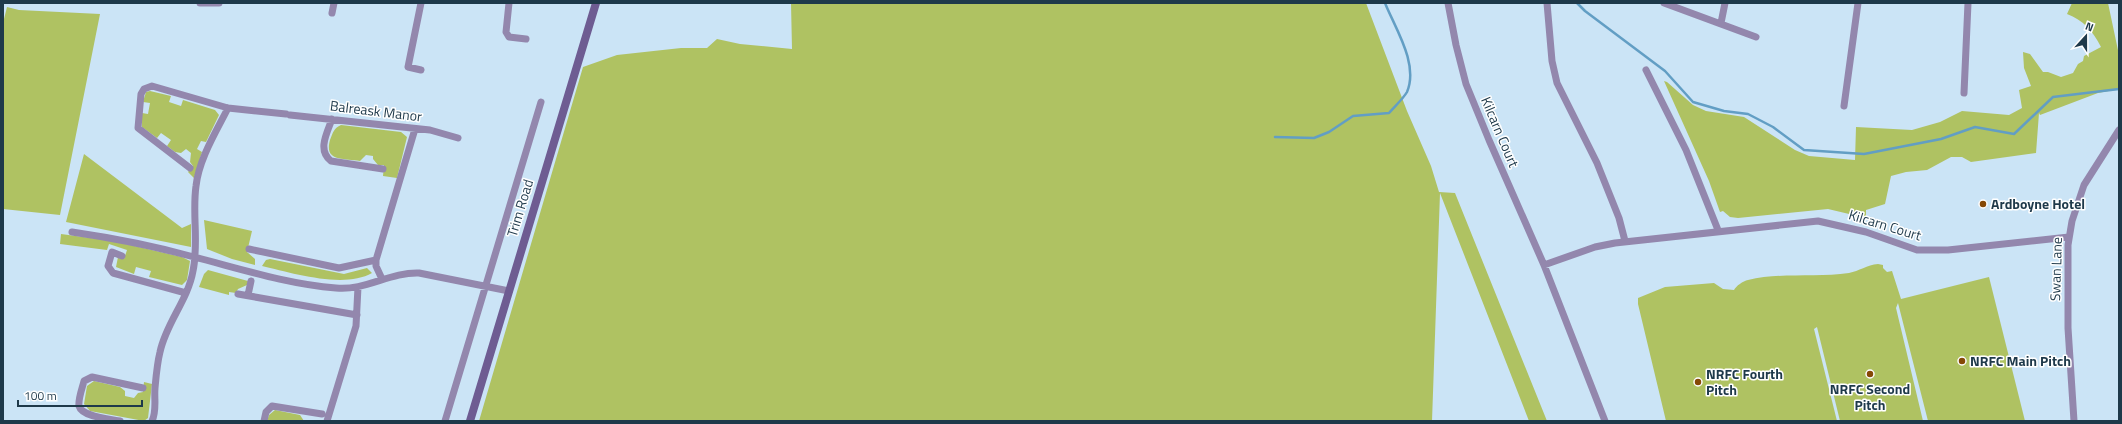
<svg xmlns="http://www.w3.org/2000/svg" width="2122" height="424" font-family="'Titillium Web',sans-serif">
<style>
.green{fill:#afc262}
.lines{fill:none;stroke-linecap:round;stroke-linejoin:round}
.stream{stroke:#629ec4;stroke-width:2.5}
.minor{stroke:#9387ad;stroke-width:7}
.secondary{stroke:#6e5c92;stroke-width:8}
.poi-dot{fill:#854806;stroke:#fff;stroke-width:1.5}
.labels{text-anchor:middle;stroke-width:3;stroke-linejoin:round;paint-order:stroke}
.street-label{font-size:14px;fill:#1e394a;stroke:#fff}
.poi-label{font-size:14px;font-weight:bold;fill:#1e394a;stroke:#fff;text-anchor:start}
</style>
<rect width="100%" height="100%" fill="#cbe4f6"/>
<path class="green" d="M791,3H1366L1407,111L1431,166L1439,192L1455,193L1547,421H1529L1440,193L1432,421H479L583,67L617,55L681,48H707L717,39L740,44L792,49Z
M2072,3H2108L2119,55V89L2098,93L2040,115L2039,113L2036,153L1971,162L1962,157H1951L1927,170L1906,172L1891,176L1885,204L1866,210V218L1828,209L1738,218L1730,217L1723,211L1720,212L1709,181L1664,81L1667,82L1693,105L1706,111L1744,117L1795,150L1809,156L1855,160L1856,127L1912,130L1940,122L1962,111L2009,115L2022,108L2019,90L2031,86L2024,68L2023,52L2030,54L2043,72H2048L2061,77L2073,73L2078,64L2083,61L2084,56L2101,47C2093,31 2083,20 2067,14Z
M7,7L19,10L100,14L60,215L3,209V23Z
M150,91L171,96L169,102L181,106L183,100L215,110L219,115L206,142L201,141L197,149L202,152L194,178L188,172L193,166L190,162L191,153L186,149L181,153L175,152L167,146L171,140L161,133L157,138L142,127V113L148,114L150,103L143,102L146,92Z
M341,125L401,132L407,137L397,178L383,176L384,165H378L373,159V156L366,155L360,161C343,158 324,162 330,140C333,132 334,128 341,125Z
M84,154L182,228L191,224V247L66,222Z
M204,220L252,231L247,252L255,259V265L232,259L207,249Z
M61,234L113,241L182,257L190,261L187,280L182,285L149,277L151,271L136,267L134,274L116,267L118,257L124,259L127,250L109,244L107,250L60,244Z
M270,259L344,274L367,268L372,273C344,289 292,273 262,266L266,260Z
M1878,264L1883,265V268L1887,272L1892,271L1901,299L1989,277L2025,421H1928L1898,303L1896,308L1923,421H1840L1817,327L1814,329L1837,421H1666L1638,304V298L1665,287L1714,283L1723,289L1734,290C1736,286 1743,281 1748,280C1780,272 1816,278 1849,273C1859,271 1867,265 1878,264Z
M208,270L248,281L247,285L238,289L236,293L229,292V295L199,287L204,274Z
M94,381L120,387L125,391V396L134,398L138,393L143,392L144,382L152,384L148,418L144,421L90,411L84,404L87,386Z
M275,410L300,415L304,421H267L269,415Z"/>
<g class="lines">
<path class="stream" d="M1577,3L1585,11L1665,71L1693,102L1724,111L1748,114L1773,127L1804,150L1864,154L1941,139L1975,127L2014,134L2053,97L2119,89
M1275,137L1314,138L1329,132L1353,116L1389,113C1394,107 1403,99 1407,92C1419,64 1395,28 1385,3"/>
<path class="minor" d="M200,3H219
M421,3L408,67L421,70
M509,3L506,32L509,37L526,39
M1448,3L1456,45L1466,84L1489,140L1544,265L1605,421
M1547,3L1552,61L1557,83L1597,163L1619,218L1625,241
M1664,3L1756,37
M332,13L334,3
M1721,23L1725,3
M1646,70L1686,150L1718,230
M1964,93L1968,3
M1844,106L1858,3
M290,115L430,130L458,138
M332,119C327,133 317,150 331,161L383,169
M190,168L138,128L141,94L144,89L152,86L228,108L286,114
M72,232C113,238 154,246 194,257C241,269 287,284 336,288C365,291 390,272 419,273L509,291
M249,249L339,268L376,260
M122,256L112,252L108,266L113,273L186,293
M1544,265L1595,247L1615,243L1818,221L1866,232L1917,250H1948L2069,237
M382,279L376,266V260L415,129
M238,294L357,315
M248,295L251,281
M120,421C110,419 82,417 79,406C78,399 82,389 84,381L92,377L143,388
M152,421C157,411 154,399 155,388C156,377 157,364 160,352C166,323 188,300 193,271C199,243 192,214 196,186C199,159 216,132 228,108
M264,421L266,412L272,406L322,414
M327,421L356,326L358,287
M445,421L541,102
M2074,421L2068,328V245L2072,221L2084,185L2119,130"/>
<path class="secondary" d="M470,421L596,3"/>
</g>
<g class="poi-dot">
<circle cx="1983" cy="204" r="4"/>
<circle cx="1962" cy="361" r="4"/>
<circle cx="1870" cy="374" r="4"/>
<circle cx="1698" cy="382" r="4"/>
</g>
<g class="labels">
<g class="street-label">
<text transform="translate(376 111) rotate(7)" y="5">Balreask Manor</text>
<text transform="translate(1500 132) rotate(67)" y="5">Kilcarn Court</text>
<text transform="translate(520 208) rotate(-73)" y="5">Trim Road</text>
<text transform="translate(1885 225) rotate(17)" y="5">Kilcarn Court</text>
<text transform="translate(2056 269) rotate(-88)" y="5">Swan Lane</text>
</g>
<g class="poi-label">
<text x="1991" y="209">Ardboyne Hotel</text>
<text x="1970" y="366">NRFC Main Pitch</text>
<text x="1706" y="379">NRFC Fourth<tspan x="1706" dy="16">Pitch</tspan></text>
<text x="1870" y="394" text-anchor="middle">NRFC Second<tspan x="1870" dy="16">Pitch</tspan></text>
</g>
</g>
<rect width="2122" height="424" fill="none" stroke="#1e394a" stroke-width="8"/>
<g transform="translate(2086 36) rotate(21)" stroke="#ffffff" stroke-width="3" paint-order="stroke">
<path d="M0-3L7 15L0 10L-7 15Z" fill="#1e394a"/>
<text y="-6" font-size="11" font-weight="bold" text-anchor="middle" fill="#1e394a">N</text>
</g>
<path d="M18 400v6h124v-6" fill="none" stroke="#1e394a" stroke-width="2"/>
<text x="24" y="400" font-size="12" fill="#1e394a" stroke="#ffffff" stroke-width="3" paint-order="stroke">100 m</text>
</svg>
